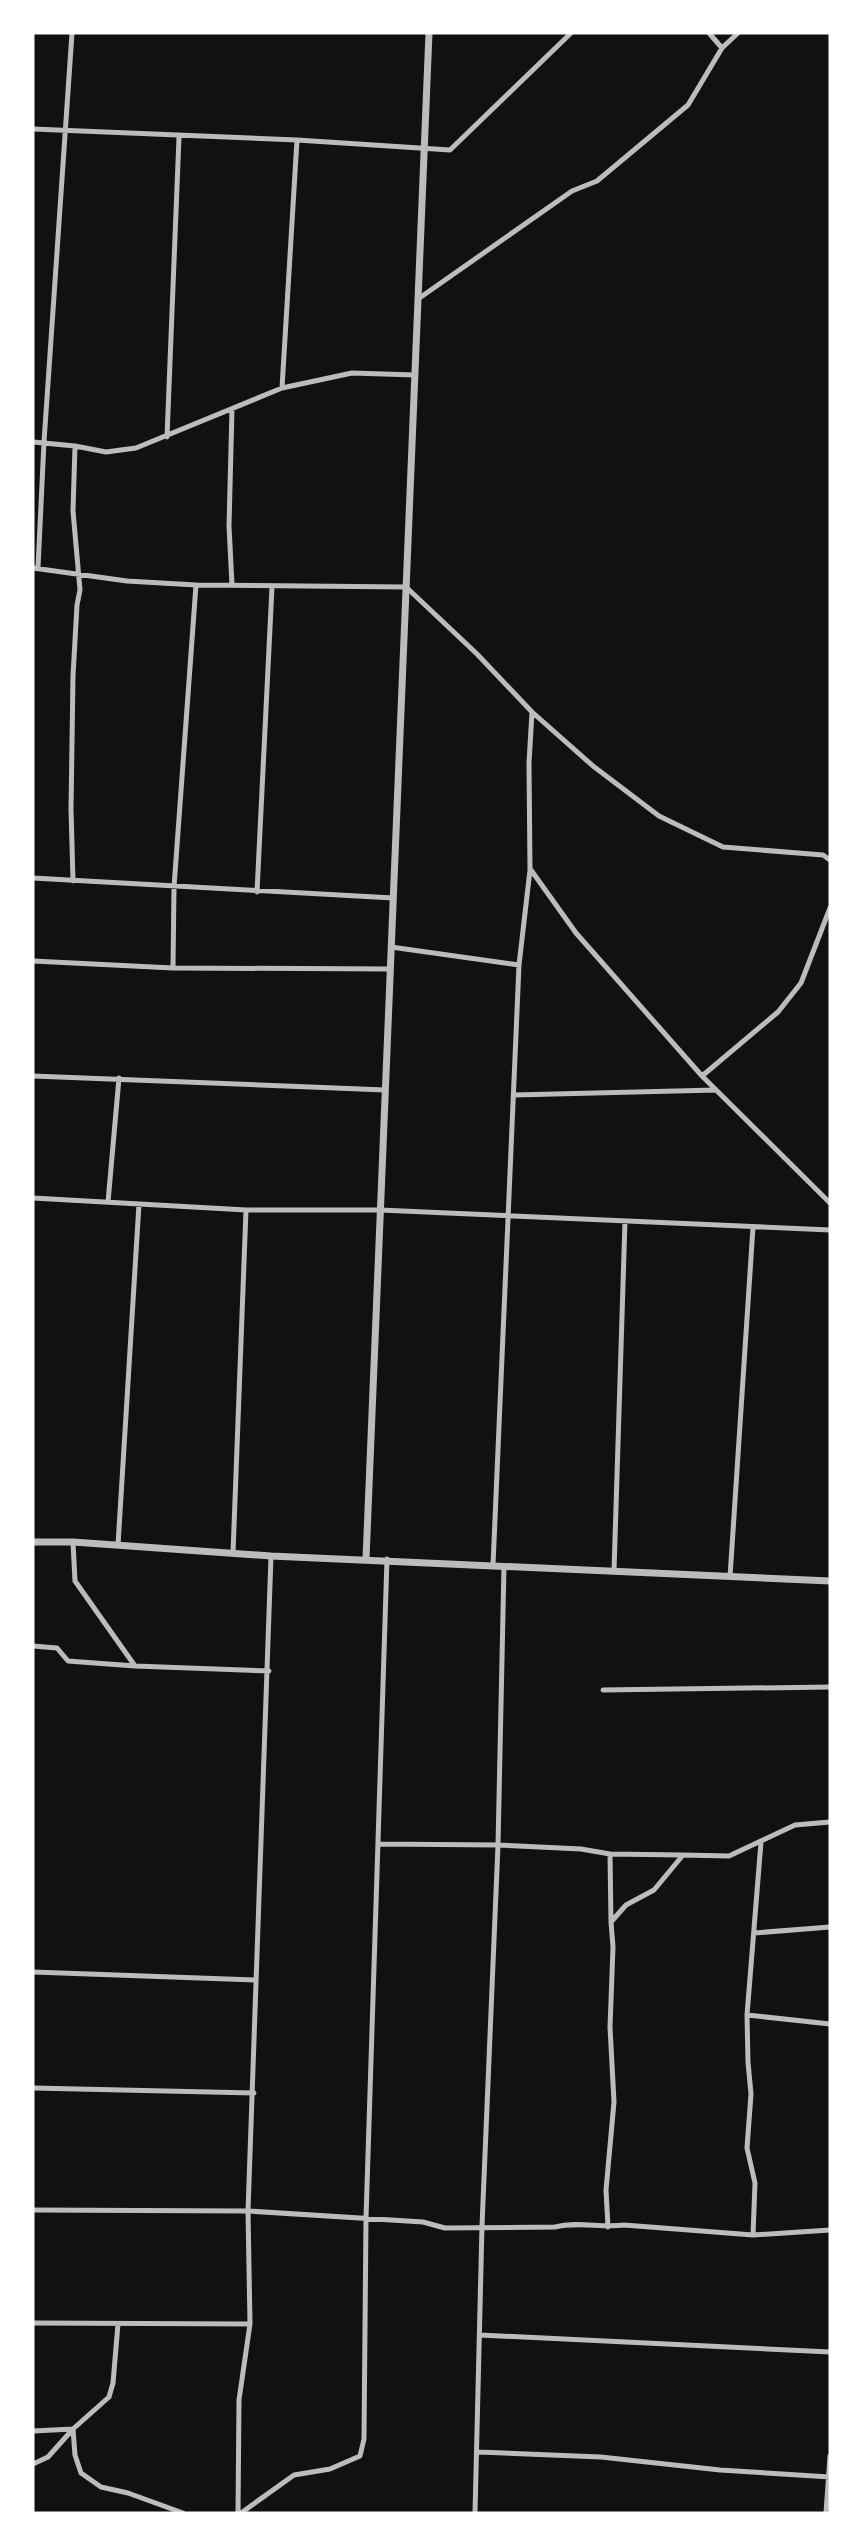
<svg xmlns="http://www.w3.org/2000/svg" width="863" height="2546" font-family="'IBM Plex Sans',sans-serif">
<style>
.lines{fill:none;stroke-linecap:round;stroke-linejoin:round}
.minor{stroke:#bcbcbc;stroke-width:5}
.tertiary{stroke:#bcbcbc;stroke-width:7}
</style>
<rect width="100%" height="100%" fill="#111"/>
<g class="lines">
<path class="minor" d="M709,33L722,48
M33,129L297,140L450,150L571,33
M418,299L572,191L597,181L688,105L722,48L738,33
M282,388L297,140
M232,409L229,526L232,585
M167,437L179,137
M33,442L75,446L106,452L136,448L282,388L352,373L415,375
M33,568L127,581L196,585L406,587L477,654L532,712L529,763L530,870L519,965L493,1565
M38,568L44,442L72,33
M532,712L593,766L659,816L723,847L823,855L830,860
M531,870L576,933L702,1076L830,1203
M33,878L393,898
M73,881L71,809L73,676L77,605L80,590L73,511L75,446
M257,892L272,587
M391,947L519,965
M33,961L173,968L390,969
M173,968L174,887L196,585
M33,1076L385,1090
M702,1076L778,1012L801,983L830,908
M514,1095L716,1090
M33,1198L246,1210H380L830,1230
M108,1202L119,1078
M73,1542L75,1581L135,1666L269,1671
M118,1545L139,1204
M233,1553L246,1210
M614,1571L625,1221
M730,1577L753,1227
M33,1646L57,1648L68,1661L135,1666
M603,1690L830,1687
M378,1844L498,1845L581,1849L610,1854L683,1855
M610,1854L611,1922
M754,1933L830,1927
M33,1972L255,1980
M747,2015L830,2024
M33,2088L254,2093
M33,2210L248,2211L423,2222L445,2228L555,2227C578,2221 601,2228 624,2225L753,2235L830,2230
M608,2227L606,2190L614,2102L610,2027L613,1947L611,1922L626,1905L654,1890L683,1855L729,1856L795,1825L830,1822
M753,2235L755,2183L747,2148L751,2094L748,2062L747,2015L761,1842
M33,2323L250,2324
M480,2335L830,2352
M33,2431L73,2429L75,2455L81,2473L101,2487L128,2493L183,2513
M478,2452L601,2457L720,2470L830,2477
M33,2464L48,2457L73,2429L109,2397L113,2383L118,2324
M238,2513L239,2400L250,2324L248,2211L271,1556
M241,2513L294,2475L330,2469L360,2456L364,2439L366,2218L387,1559
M475,2513L482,2226L498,1845L504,1566
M826,2513L830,2456"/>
<path class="tertiary" d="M33,1542H73L271,1556L830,1581
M366,1559L429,33"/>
</g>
<rect width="863" height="2546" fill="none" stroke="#ffffff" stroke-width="69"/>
</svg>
